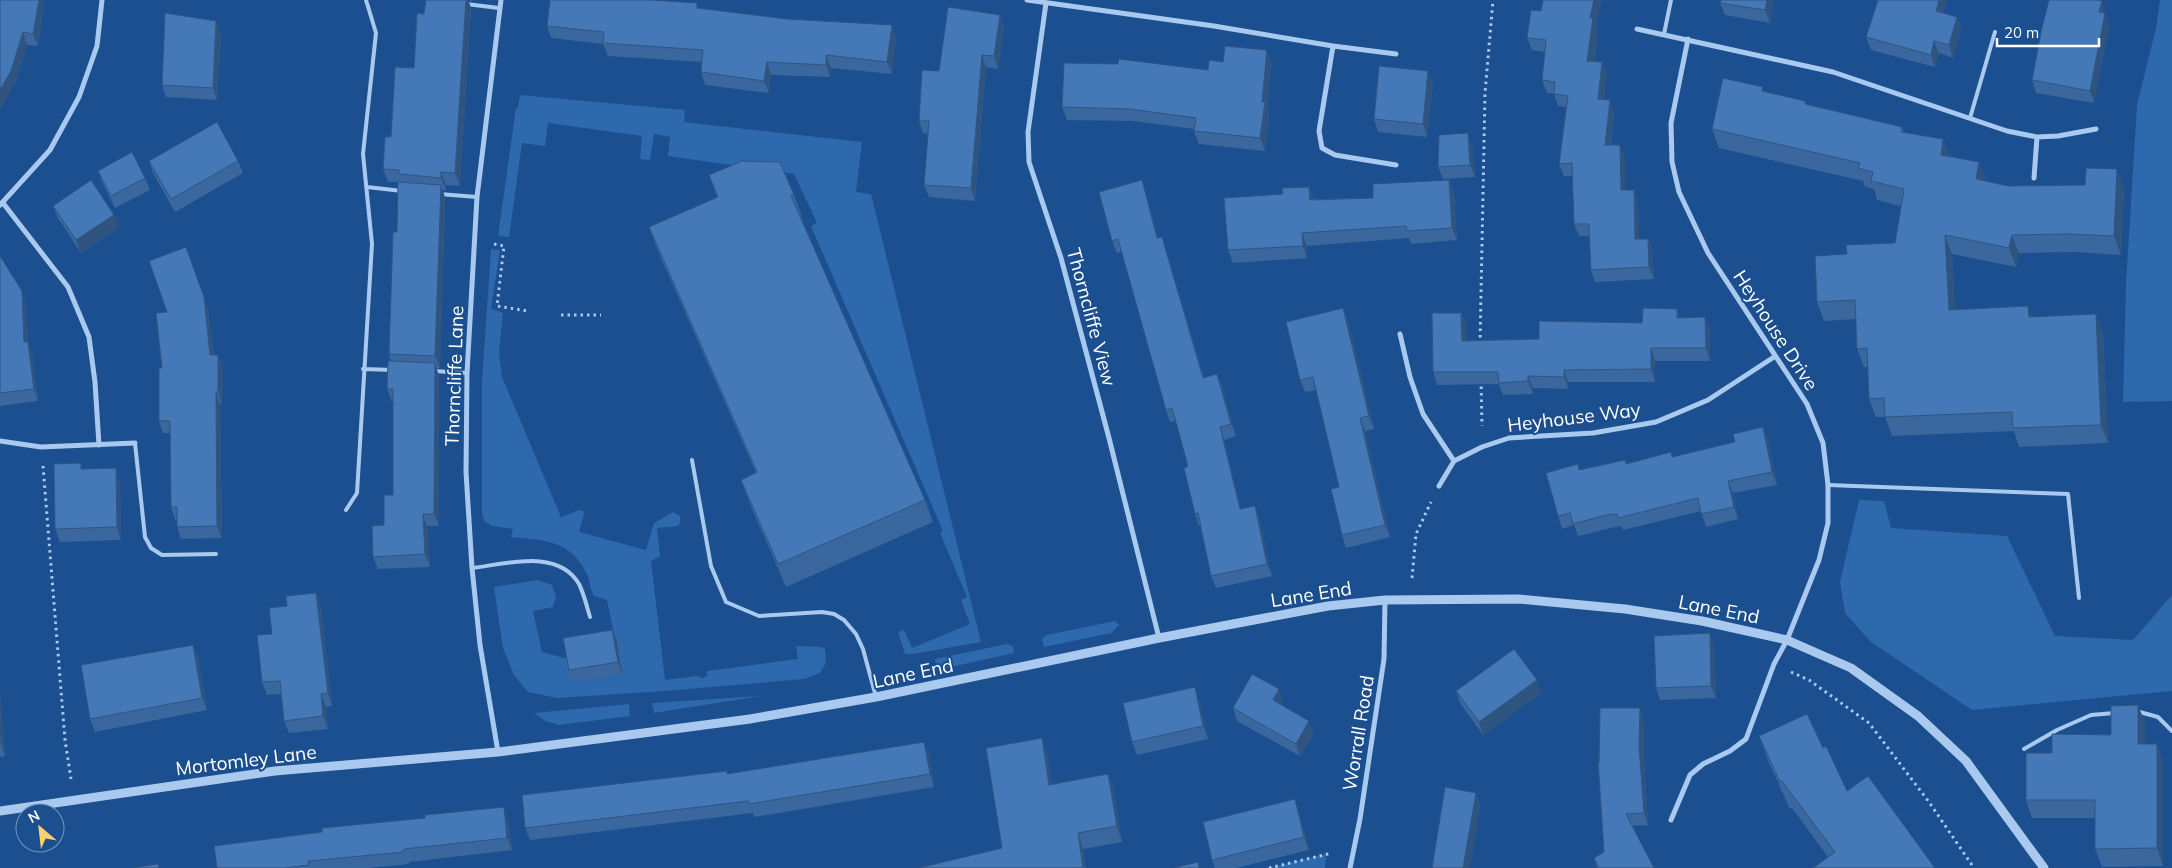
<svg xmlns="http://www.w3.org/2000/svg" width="2172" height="868" font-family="Mulish,sans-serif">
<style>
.green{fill:#2e69ad}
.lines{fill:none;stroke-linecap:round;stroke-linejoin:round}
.path{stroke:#a9c9ee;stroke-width:3;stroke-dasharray:2.5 4;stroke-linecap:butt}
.service{stroke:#a9c9ee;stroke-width:4}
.minor{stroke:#a9c9ee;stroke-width:5}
.tertiary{stroke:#a9c9ee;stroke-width:9}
.wall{fill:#3a679d}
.shaded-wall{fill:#305480}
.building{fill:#4478b7;stroke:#305480}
.labels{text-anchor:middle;stroke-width:4;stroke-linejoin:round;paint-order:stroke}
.street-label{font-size:19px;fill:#fff;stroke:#1b4f8f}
</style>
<rect width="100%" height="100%" fill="#1b4f8f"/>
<path class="green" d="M2160,0H2172V401L2123,402L2126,284L2137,105L2156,28Z
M520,95L685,110L684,122L862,142L856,192L871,194L981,642L913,654H905L898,632L904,630L912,648L970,624L961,600L967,597L940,533L943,531L811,226L817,223L794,174L668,156L670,137L654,134L650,160L640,159L642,136L548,123L545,146L522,143L509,237L498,236L516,108H518Z
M491,249L500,250L491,309L503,313L499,352L502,377L561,517L579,510L583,511L584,514L579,532L646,550L654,523L673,512L680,516V523L678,526L657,528L660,556L651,561L665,680L697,676L703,678L707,676V671L798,659L796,646L821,647L825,649L826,663L820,673L804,679L665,691L557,698L528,692L514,675L503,648L494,587L538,580L552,585L556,597L553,607L533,611L542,652L622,674L607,600L594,596C590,589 590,581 587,574C569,539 546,541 511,537L513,529L492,526L484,521L482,512V382Z
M1859,500L1884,501L1891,528L2007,536L2055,636L2133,640L2172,595V691L1972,710L1871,642L1845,613L1840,582Z
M1115,621L1119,625L1111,633L1044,647L1042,639L1047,635Z
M1007,644L1013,646L1014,653L937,670L935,659Z
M761,696L654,713L652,703Z
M629,704L630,716L559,725L545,721L534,713Z
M1326,854L1325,868H1269Z"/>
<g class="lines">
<path class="path" d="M494,244L504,246L497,306L528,311
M561,315H601
M1480,344L1485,93L1493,0
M1481,380L1482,426
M43,466L65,740L71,779
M1412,578L1416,534L1431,502
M1791,672L1809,680L1869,723L1929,802L1974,868
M1269,868L1332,853"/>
<path class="service" d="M466,4L499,8
M1664,34L1671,0
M1970,118L1995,32
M367,187L402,191
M439,194L477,197
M363,369L393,370
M433,371L467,373
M135,443L145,537L151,548L162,555L216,554
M692,460L711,566L726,602L759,616L822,612L834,614L844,620L856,634L863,649L876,697
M1828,485L2068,494L2079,598
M346,510L357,493L372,244L363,154L376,33L366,0
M472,568C506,564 558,548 579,584C584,594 587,607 590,617
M2136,711L2158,717L2172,731
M2024,749L2057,730L2091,715L2114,713"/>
<path class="minor" d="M1027,0L1214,26L1333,46L1396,54
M1046,3L1028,132L1029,162L1061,258L1109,438L1159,638
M1637,29L1833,72L2007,131L2037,137L2058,136L2096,129
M1333,46L1319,131L1322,148L1335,155L1396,165
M2034,178L2037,137
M3,203L68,287L89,337L95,382L99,445
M0,205L50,150L79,97L97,46L102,0
M1400,334L1410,377L1423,414L1454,461L1439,486
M0,441L41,447L135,443
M1454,461L1482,447L1509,438L1593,433L1656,422L1708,400L1774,357
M498,752L480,645L472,568L466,472L467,373L477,197L501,0
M1671,820L1690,775L1703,764L1730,751L1746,739L1774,664L1787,640L1819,560L1828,523V485L1823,443L1807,404L1708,253L1679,192L1672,162L1671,123L1688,39
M1350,868L1360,819L1384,659L1385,600"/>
<path class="tertiary" d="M0,811L275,771L498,752L750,719L876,697L1159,638L1328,606L1385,600L1519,599L1625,609L1702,621L1787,640L1851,668L1918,716L1966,761L2044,868"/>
</g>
<path class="wall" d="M0,0L44,6L38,46L27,45L15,83Z
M426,0H472V1L468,0L471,8L460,186L446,185V190H443L445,198L440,368H436L439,376V526H427L430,567L378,569L373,557L384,525L393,495V402H392L387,389L391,362L389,354L397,232L398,182H388L383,169L391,137L414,68Z
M1543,0H1601L1596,25L1598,31L1594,62H1602L1607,75L1604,99L1614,113L1611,145L1625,157V190H1634L1638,202L1639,239H1648L1652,251L1654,279L1595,282L1591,270L1589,236H1579L1574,224L1572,176H1564L1559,164L1566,107L1558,106L1554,94L1547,93L1542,80L1545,52L1532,50L1527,38L1541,11Z
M1773,0L1770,23L1725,15L1720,3Z
M653,1L896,37L892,74L831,68L830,77L771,75L769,93L705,85L701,72L702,62L608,56L603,44L551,38L547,26Z
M1943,13L1957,17L1961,29L1953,58L1939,53L1935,67L1871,50L1866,37Z
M2106,14V15L2109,26L2094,103L2036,93L2032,80Z
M1000,15L1004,27L998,69L986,67L975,201L929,197L924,185L928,134L923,133L919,121Z
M221,34L217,100L166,97L162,85Z
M1223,62H1271L1267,108L1269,114L1265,151L1199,144L1194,131V129L1133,121L1067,120L1062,107L1208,70Z
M1433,83L1427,137L1378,132L1374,119Z
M1765,92L1807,104L1902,127L1904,133L1943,139L1950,157L1979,162L1986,181L2008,186L2124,188L2121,255L2075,252L2019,253L2016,267L1952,254L1955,309L2032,317L2103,333L2108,443L2019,447L2014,431L1892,436L1885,417H1876L1869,399L1868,367H1864L1857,349L1856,319L1824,321L1817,302L1847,254L1895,243L1901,206L1877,200L1874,189L1865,187L1863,181L1719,148L1712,129Z
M1472,145L1475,177L1443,179L1438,167Z
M149,161H238L243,173L175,212L153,173Z
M98,171L145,178L150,190L115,208L103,184Z
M709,175L794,195L802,217L801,218L925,500L933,522L786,587L749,502L741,480L756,473L657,249L649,227L717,197Z
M1449,180L1454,193L1457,240L1411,244L1409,238L1307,246V258L1233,263L1228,250L1283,194L1309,187L1314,199L1373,198Z
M1146,193L1158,238L1162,237L1166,250L1204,378L1217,374L1222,386L1236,436L1224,440L1241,509L1255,506L1259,518L1272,576L1216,588L1211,576L1200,526H1199L1195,514L1188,466L1176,421L1170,422L1166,410L1122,252L1117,253L1112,241Z
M53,206L119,227L81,253L58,218Z
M0,256L26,303L28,343L32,354L38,401L0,406Z
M1343,308L1348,321L1374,429L1365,431L1390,537L1346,548L1342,535L1339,487L1316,390L1305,392L1300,380Z
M208,309L214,355L223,367L222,404H220L222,538L181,539L177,527V520H175L171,507L170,433H163L159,421L162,368Z
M1461,313L1466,325V341L1539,339L1642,323L1680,318L1705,317L1710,330V361H1655V382H1568V389L1533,388V394L1503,395L1499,384L1437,385L1433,372Z
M1763,427L1768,440L1777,485L1733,493L1738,519L1706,527L1701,511L1623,530L1621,526L1611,528L1578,536L1574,525L1562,529L1558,516L1578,464L1580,470L1625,460L1626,463L1673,457L1735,442Z
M83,469L120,481L121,540L60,542L55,529Z
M321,605L332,706L326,707L328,729L289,733L284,721L281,694L267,695L262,682L272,634Z
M612,630L617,642L622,674L573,682L569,670Z
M193,645L198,658L207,710L95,732L90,719Z
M1714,646L1716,698L1660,700L1656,688Z
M1456,691L1541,693L1483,735L1460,703Z
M0,692L5,756L0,757Z
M1199,700L1208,739L1137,755L1132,742Z
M1283,702L1281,705L1309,721L1314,734L1300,756L1237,721L1233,708Z
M2138,705L2145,723V744H2157L2163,762V866L2102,867L2095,849V818H2032L2026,800L2111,735Z
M1644,721V759L1648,825L1632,826L1654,868H1597L1594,858L1604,852L1599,763Z
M1759,736L1823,748L1847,791L1935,868L1828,857L1792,808L1790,809L1769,763Z
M1042,738L1047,754L1052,784L1108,774L1114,790L1122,842L1083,849L1086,868H919L1002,848Z
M929,754L934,787L754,817L753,813L530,840L525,828L727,771L728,774Z
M1299,812L1309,850L1236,868H1215L1212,860Z
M508,819L512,850L409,862V864L368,868H217Z"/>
<path class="shaded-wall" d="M39,0H42L44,6L38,46L33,34Z
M466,0H468L471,8L460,186L455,173Z
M1594,0H1601L1596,25L1598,31L1592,73L1587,61L1590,18Z
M1767,0H1773L1770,23L1765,10Z
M1939,0H1947L1940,23L1936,11Z
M2102,1L2109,26L2094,103L2090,91L2099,12Z
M1000,15L1004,27L998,69L994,56Z
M1957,17L1961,29L1953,58L1949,45Z
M216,21L221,34L217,100L213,88Z
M892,25L896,37L892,74L887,62Z
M23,32L27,45L15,83L0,111V90Z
M1934,41L1939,53L1935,67L1931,55Z
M1267,50L1271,62L1267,108L1269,114L1265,151L1260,138L1262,102Z
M826,55L831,68L830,77L826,65Z
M982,55L986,67L975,201L971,188Z
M767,62L771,75L769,93L764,81Z
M1602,62L1607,75L1603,111L1598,99Z
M1428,71L1433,83L1427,137L1423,124Z
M1610,100L1614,113L1609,157L1605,145Z
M1468,133L1472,145L1475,177L1470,165Z
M1943,139L1950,158L1941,155Z
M1620,145L1625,157V203L1621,190Z
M1979,162L1986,181L1976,179Z
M2117,169L2124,188L2121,255L2114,236Z
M441,172L446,185V190L441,178Z
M1142,180L1146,193L1162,251L1157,238Z
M1449,180L1454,193L1457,240L1452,228Z
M441,185L445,198L440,368L435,356Z
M1309,187L1314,199L1310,200Z
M1634,190L1638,202L1640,252L1635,239Z
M114,215L119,227L81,253L76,240Z
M1302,233L1307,246V258L1303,246Z
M1945,235L1952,254L1956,328L1949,310Z
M2012,235L2019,253L2016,267L2009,248Z
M1162,237L1166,250L1207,391L1203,378Z
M1648,239L1652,251L1654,279L1649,267Z
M186,247L208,309L215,367L210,355Z
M22,291L26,303L28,343L32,354L38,401L34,389L24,342Z
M2028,306L2035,325L2029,317Z
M1343,308L1348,321L1374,429L1369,416Z
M1677,309L1681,322L1677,318Z
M1461,313L1466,325V354L1462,341Z
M2096,314L2103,333L2108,443L2101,425Z
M1705,317L1710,330V361L1706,348Z
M1651,348L1655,361V382L1651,369Z
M218,355L223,367L222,404L218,392Z
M435,363L439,376V526L434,514Z
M1564,370L1568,382V389L1564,377Z
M1217,374L1222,386L1236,436L1231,424Z
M1528,376L1533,388V394L1528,381Z
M216,392L220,404L222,538L217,526Z
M1360,418L1365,431L1390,537L1385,525Z
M1220,427L1224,440L1245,522L1240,509Z
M1763,427L1768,440L1777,485L1772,472Z
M116,468L120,481L121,540L117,527Z
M1728,481L1733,493L1738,519L1734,507Z
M1255,506L1259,518L1272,576L1267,564Z
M423,514L427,526L430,567L425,554Z
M316,593L321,605L332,706L328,693Z
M612,630L617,642L622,674L618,662Z
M1710,633L1714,646L1716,698L1711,686Z
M193,645L198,658L207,710L202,698Z
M1537,680L1541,693L1483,735L1479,722Z
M1195,687L1199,700L1208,739L1203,726Z
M1279,689L1283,702L1277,713L1273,700Z
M0,692L5,756L1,744L0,734Z
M321,694L326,707L328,729L323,716Z
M2138,705L2145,723V762L2138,744Z
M1640,708L1644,721V759L1648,825L1644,813L1639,746Z
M1309,721L1314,734L1300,756L1296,744Z
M1042,738L1047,754L1055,800L1049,785Z
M924,742L929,754L934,787L930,774Z
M2157,744L2163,762V866L2157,848Z
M1108,774L1114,790L1122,842L1117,826Z
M1476,793L1481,805L1470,868H1463Z
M1295,799L1299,812L1309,850L1304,837Z
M504,807L508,819L512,850L507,838Z
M1078,833L1083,849L1086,868L1083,867Z"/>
<path class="building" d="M0,0H39L33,34L23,32L11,71L0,90Z
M426,0H466L455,173L441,172V178L399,174V170L383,169L385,137H391L395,67L414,68L417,13L424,14Z
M550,0H651L697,3V8L787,19L892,25L887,62L826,55V65L767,62L764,81L701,72L703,50L603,43L604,32L547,26Z
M1543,0H1594L1590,18H1593L1587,61L1602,62L1598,99L1610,100L1605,145H1620L1621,190H1634L1635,239H1648L1649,267L1591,270L1589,224H1574L1572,163L1559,164L1568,96L1554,94L1555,82L1542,80L1546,40L1527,38L1531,10L1541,11Z
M1721,0H1767L1765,10L1720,3Z
M1878,0H1939L1936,11L1957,17L1949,45L1934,41L1931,55L1866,37Z
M2049,0H2096L2102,1L2099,12L2105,13L2090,91L2032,80L2041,32Z
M948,7L1000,15L994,56L982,55L971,188L924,185L929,121H919L922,70L939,71Z
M165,13L216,21L213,88L162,85Z
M1225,46L1267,50L1262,102H1265L1260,138L1194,131L1196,118L1129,109L1062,107L1064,63L1118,64L1119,59L1208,70L1209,60L1223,62Z
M1379,66L1428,71L1423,124L1374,119Z
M1723,78L1763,87L1762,91L1805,101V104L1902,127L1901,132L1943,139L1941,155L1979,162L1976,179L2008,186L2085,185L2086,168L2117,169L2114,236L2068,234L2012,235L2009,248L1945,235L1949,310L2028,306L2029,317L2096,314L2101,425L2013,428L2012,412L1885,417L1884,398L1869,399L1867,348L1857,349L1855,300L1817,302L1815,256L1847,254L1846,245L1895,243L1904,189L1871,181L1873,172L1858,168L1860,163L1712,129Z
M217,122L238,161L171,199L149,161Z
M1468,133L1470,165L1438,167L1439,135Z
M132,152L145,178L111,196L98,171Z
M742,161L780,162L794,195L791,196L925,500L778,564L741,480L757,472L649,227L718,197L709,175Z
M91,180L114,215L76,240L53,206Z
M1142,180L1157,238L1162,237L1203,378L1217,374L1231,424L1220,427L1240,509L1255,506L1267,564L1211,576L1198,513L1195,514L1184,468L1188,466L1172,408L1166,410L1118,239L1112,241L1099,192Z
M1449,180L1452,228L1407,231L1406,226L1302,233L1303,246L1228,250L1224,198L1283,194L1282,188L1309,187L1310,200L1373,198V184Z
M398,182L441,185L435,356L389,354L393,232H397Z
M186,247L204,297L210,355H218V392H216L217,526L177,527V507H171L170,421H159V368H162L156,313L167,312L149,261Z
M0,256L22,291L24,342H28L34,389L0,393Z
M1343,308L1369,416L1360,418L1385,525L1342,535L1331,489L1339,487L1313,377L1300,380L1286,322Z
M1643,308L1677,309V318L1705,317L1706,348H1651V369L1564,370V377L1528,376V381L1499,383L1498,372H1433L1432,313H1461L1462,341L1539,339V321L1642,323Z
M388,361L435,363L434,514H423L425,554L373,557L372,526L384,525V495H393V389H387Z
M1763,427L1772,472L1728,481L1734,507L1701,514L1698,498L1618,518L1617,514L1606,515L1573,524L1570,513L1558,516L1546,473L1578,464L1579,470L1625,460L1626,464L1671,452L1672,457L1735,442L1733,434Z
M81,463V469L116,468L117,527L55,529L54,464Z
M316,593L328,693L321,694L323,716L284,721L280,681L262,682L257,635L272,634L269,608L287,606L286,596Z
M612,630L618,662L569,670L563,638Z
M1710,633L1711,686L1656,688L1654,636Z
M193,645L202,698L90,719L81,665Z
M1514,649L1537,680L1479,722L1456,691Z
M1252,674L1279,689L1273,700L1309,721L1296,744L1233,708Z
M1195,687L1203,726L1132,742L1123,703Z
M2138,705V744H2157V848L2095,849V800H2026V753H2052V734L2111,735V706Z
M1600,708H1640L1639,746L1644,813L1626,814L1654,868H1599L1594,858L1604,852L1598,761L1599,763Z
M1807,714L1823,748L1826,746L1847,791L1868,776L1935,868H1813L1835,852L1782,781L1780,782L1759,736Z
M1042,738L1049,785L1108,774L1117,826L1078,833L1083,867L1079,868H919L1002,848L986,748Z
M924,742L930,774L749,804V801L525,828L522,795L727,771V774Z
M1445,787L1476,793L1463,868H1432Z
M1295,799L1304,837L1212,860L1203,822Z
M504,807L507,838L404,849V852L308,861L309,865L284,868H217L214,846L322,832V828L425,818V815Z
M1198,862L1199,868H1173Z
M158,864L159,868H131Z"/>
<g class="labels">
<g class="street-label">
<text transform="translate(1092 317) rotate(75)" y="7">Thorncliffe View</text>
<text transform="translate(1776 330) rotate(57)" y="7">Heyhouse Drive</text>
<text transform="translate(454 376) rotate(-88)" y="7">Thorncliffe Lane</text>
<text transform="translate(1574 417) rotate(-7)" y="7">Heyhouse Way</text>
<text transform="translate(1311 594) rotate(-9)" y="7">Lane End</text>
<text transform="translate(1719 609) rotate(11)" y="7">Lane End</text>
<text transform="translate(913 673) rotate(-12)" y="7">Lane End</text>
<text transform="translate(1358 733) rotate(-81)" y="7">Worrall Road</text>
<text transform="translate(246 760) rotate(-7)" y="7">Mortomley Lane</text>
</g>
</g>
<g transform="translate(40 828) rotate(332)"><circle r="24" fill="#1b4f8f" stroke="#7695bc"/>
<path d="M0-4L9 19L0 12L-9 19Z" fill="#ffd166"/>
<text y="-8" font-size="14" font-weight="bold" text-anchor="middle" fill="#ffffff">N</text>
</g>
<path d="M1997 38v8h102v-8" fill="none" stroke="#ffffff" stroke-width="2.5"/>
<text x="2004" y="38" font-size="15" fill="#ffffff" stroke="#1b4f8f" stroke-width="4" paint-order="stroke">20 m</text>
</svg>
